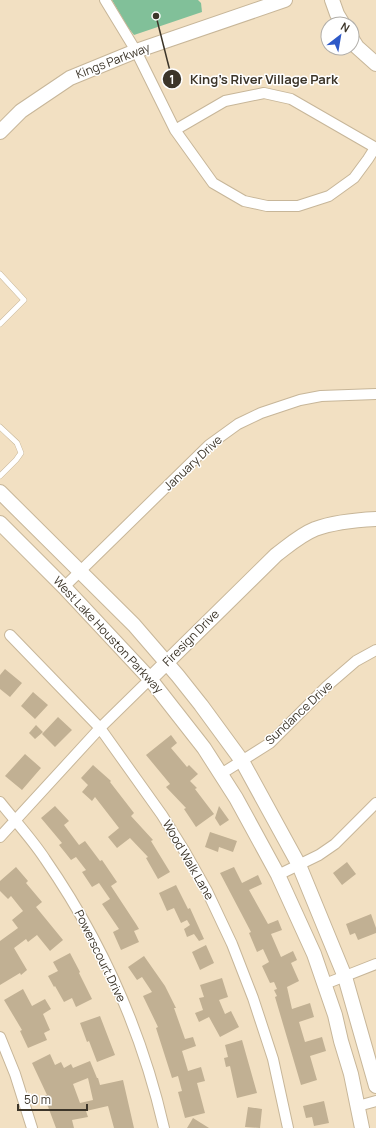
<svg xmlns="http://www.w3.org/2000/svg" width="376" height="1128" font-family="Manrope,sans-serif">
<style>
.green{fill:#81c099}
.building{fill:#c1b093;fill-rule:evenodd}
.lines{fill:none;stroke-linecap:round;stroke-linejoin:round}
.lane-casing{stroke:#c7b699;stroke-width:6}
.street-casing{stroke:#c7b699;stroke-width:12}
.secondary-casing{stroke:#c7b699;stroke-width:16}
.lane{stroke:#fff;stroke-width:5}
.street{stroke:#fff;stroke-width:10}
.secondary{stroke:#fff;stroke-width:14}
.labels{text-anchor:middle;stroke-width:3;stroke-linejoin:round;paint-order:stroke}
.street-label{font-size:12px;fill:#3c3529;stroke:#fff}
.leader{fill:none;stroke:#3c3529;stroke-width:1.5}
.callout-dot{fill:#3c3529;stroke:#fff;stroke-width:1.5}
.mark-label{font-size:12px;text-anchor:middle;font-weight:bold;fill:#fff}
.callout-label{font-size:13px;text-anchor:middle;font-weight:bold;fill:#3c3529;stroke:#fff;stroke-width:3;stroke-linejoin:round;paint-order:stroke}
</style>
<rect width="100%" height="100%" fill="#f2e0c2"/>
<path class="green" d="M112,0H198L201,3L202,12L134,35L127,26Z"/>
<path class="building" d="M5,669L22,683L10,697L0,689V675Z
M33,692L48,705L35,719L21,706Z
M58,717L72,730L55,747L42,734Z
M36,725L43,732L35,739L29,733Z
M171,735L177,743L171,748L187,767L189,765L198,774L190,781L197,788L195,789L214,814L196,827L184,809L186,808L166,787L170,784L146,755Z
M25,754L41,768L22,790L5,776Z
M93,765L111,781L110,782L134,813L131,816L153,840L151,841L170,872L158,879L146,858L148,857L130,838L117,848L108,837L119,828L95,797L92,801L82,792L88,785L81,778Z
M55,806L69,821L64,825L79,845L85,841L100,861L102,860L117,882L111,886L136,924L139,929L134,931L139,942L121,950L113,932L119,929L102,904L110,899L99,883L92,887L82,872L86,870L76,857L71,860L59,845L62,843L41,818Z
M219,806L229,820L220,826L215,818Z
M210,832L237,841L233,852L219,847L218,852L205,847Z
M347,862L356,874L342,885L333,873Z
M16,867L28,881L26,883L42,902L36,907L63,940L50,951L37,935L28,942L26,939L14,948L27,970L21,975L20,973L0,985V941L18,928L12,920L23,911L11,896L8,899L0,891V881Z
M234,867L242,883L258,875L262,884L249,890L268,924L278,920L282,930L271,934L281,957L293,951L297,960L291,963L299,981L287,987L292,1009L310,1003L314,1017L299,1022L305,1042L322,1037L326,1051L310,1056L317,1080L301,1085L275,997L277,996L274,990L277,989L274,982L270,983L262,966L269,962L263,949L257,952L249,933L251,932L220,873Z
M176,885L188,909L190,908L204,939L199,941L194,934L187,937L184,929L190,925L187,920L181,923L174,908L167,911L159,893Z
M371,914L376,928V933L358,940L355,933L350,935L346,924Z
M206,945L214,963L200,970L192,952Z
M70,953L80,972L79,973L92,999L76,1007L72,998L64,1002L55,986L54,987L48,976L58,971L53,962Z
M144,956L165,986L176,1008H174L185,1039L193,1037L196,1046L182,1051L188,1071L201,1067L205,1081L197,1083L205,1113L185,1118L178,1092L182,1091L178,1076L172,1078L156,1028L158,1027L143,996L152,992L142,977L137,980L128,967Z
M222,978L228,997L219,1000L225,1014L231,1011L239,1027L220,1037L209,1017L199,1022L195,1013L203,1010L199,998L204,997L200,985Z
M23,989L32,1006L45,999L51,1009L43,1014L50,1030L44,1033L47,1040L28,1048L20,1031L22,1030L4,1000Z
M100,1016L115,1055L97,1062L89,1041L87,1042L80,1023Z
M242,1040L257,1093L237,1098L230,1066L226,1067L224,1058L228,1057L225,1045Z
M50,1054L55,1065L61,1062L64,1068L71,1064L73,1068L90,1061L97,1078H98L100,1085L123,1080L134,1128H114L108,1106L86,1111L88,1117L72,1120L74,1128H56L44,1096L47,1095L32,1063ZM88,1078L93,1100L80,1103L73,1084Z
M324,1101L329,1123L314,1126L312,1117L306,1118L303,1106Z
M248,1107L262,1109L260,1128L245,1127Z
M193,1118L209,1128H187Z"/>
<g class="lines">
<g class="lane-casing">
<path id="lane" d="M0,274L24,300L0,324
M0,427L17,443L21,453L16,460L0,476"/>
</g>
<g class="street-casing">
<path id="street" d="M105,0L136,51L175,130L213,183L244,201L267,206H298L329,196L354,178L368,159L375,148
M175,130L225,101L264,93L291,99L376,148
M64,587L209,445L238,424L261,413L300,400L321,396L376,394
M10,635L100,728L162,815L185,852L207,891L232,944L253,998L273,1059L288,1128
M221,774L270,743L327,686L356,661L376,650
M0,802C15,821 32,839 45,859C101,940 142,1032 164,1128
M0,837L100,728L150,679
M278,875L319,855L335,844L376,803
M325,984L376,964
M0,1037L15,1074L32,1128
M358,1106L376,1101"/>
</g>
<g class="secondary-casing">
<path id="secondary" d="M332,0L337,14L343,24
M352,39L357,47L376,64
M0,132L21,111L70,78L136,51L285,0
M0,492L134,625L178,676L201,705L242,761L299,865L345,977L376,1086
M0,523L64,587L150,679L204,748L236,798L278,875L314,954L335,1015L341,1041L351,1074L362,1128
M150,679L276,555C288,546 300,535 315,529C334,522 356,520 376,519"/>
</g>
<use href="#lane" class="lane"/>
<use href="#street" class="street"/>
<use href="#secondary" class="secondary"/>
</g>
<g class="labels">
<g class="street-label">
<text transform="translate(113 61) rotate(-21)" y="4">Kings Parkway</text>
<text transform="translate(193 463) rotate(-43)" y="4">January Drive</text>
<text transform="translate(108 635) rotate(47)" y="4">West Lake Houston Parkway</text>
<text transform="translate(191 638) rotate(-45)" y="4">Firesign Drive</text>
<text transform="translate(299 713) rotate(-43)" y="4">Sundance Drive</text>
<text transform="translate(188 860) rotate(60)" y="4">Wood Walk Lane</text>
<text transform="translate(100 956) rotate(64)" y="4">Powerscourt Drive</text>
</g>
</g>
<path class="leader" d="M156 16L172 79"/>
<g class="callout-dot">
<circle cx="156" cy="16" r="4"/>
<circle cx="172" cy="79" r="10"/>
</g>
<g class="mark-label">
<text x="172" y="84">1</text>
</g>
<g class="callout-label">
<text x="264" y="84">King's River Village Park</text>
</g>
<g transform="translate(340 36) rotate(31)"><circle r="19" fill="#ffffff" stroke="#b1aea9"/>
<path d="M0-3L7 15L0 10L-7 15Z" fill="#2e59c8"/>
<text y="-6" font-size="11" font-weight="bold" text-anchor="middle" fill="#3c3529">N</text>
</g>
<path d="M18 1104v6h69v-6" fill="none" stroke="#3c3529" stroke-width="2"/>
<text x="24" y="1104" font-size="12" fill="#3c3529" stroke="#ffffff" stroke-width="3" paint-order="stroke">50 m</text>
</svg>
